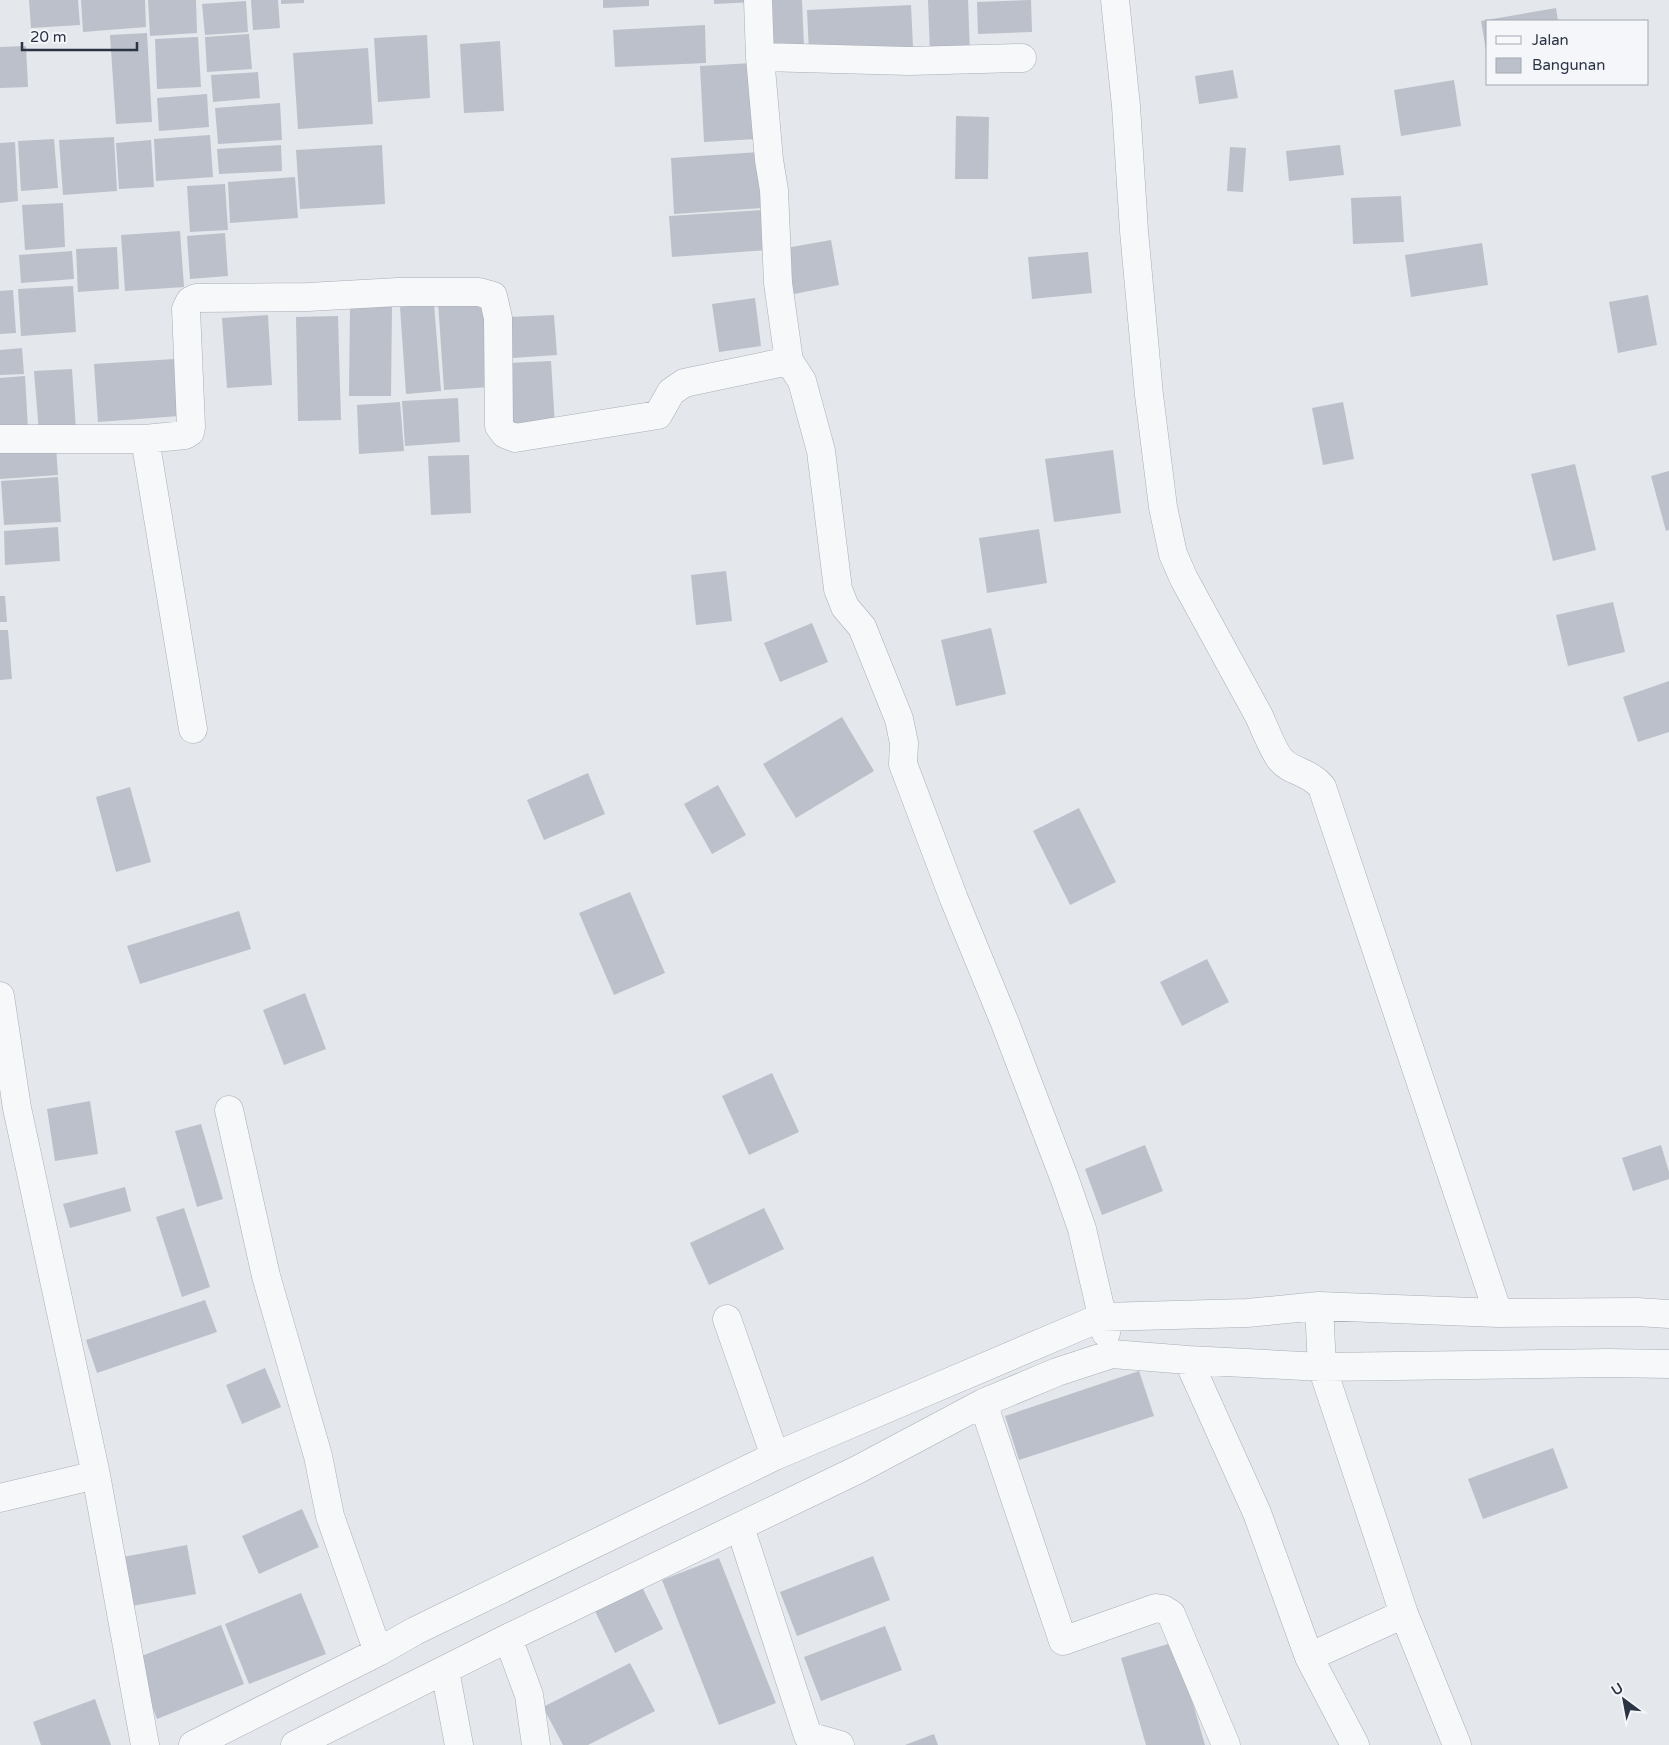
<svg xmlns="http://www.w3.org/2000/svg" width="1669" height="1745" font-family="'Varela Round',sans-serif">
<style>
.building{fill:#bbc0ca}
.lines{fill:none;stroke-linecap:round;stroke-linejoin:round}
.minor-casing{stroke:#a9aeb7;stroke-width:29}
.minor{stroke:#f7f8fa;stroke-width:28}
</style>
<rect width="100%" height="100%" fill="#e4e7ec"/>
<path class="building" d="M29,0H78L80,25L31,28Z
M81,0H145L146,27L83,32Z
M148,0H196L197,33L150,36Z
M251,0H278L280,28L253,30Z
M281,0H304V3L281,4Z
M603,0H649V6L603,8Z
M714,0H755V2L714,4Z
M766,0H802L804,47L768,49Z
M928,0H968L970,53L930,54Z
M1031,0L1032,32L978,34L977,2Z
M246,1L248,32L205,35L202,4Z
M911,5L913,47L809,52L807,10Z
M1556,8L1558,21H1488L1487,56L1481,21Z
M705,25L706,63L615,67L613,30Z
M147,33L152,122L116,124L110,35Z
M249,34L252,69L207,72L205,37Z
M427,35L430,98L378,102L374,38Z
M198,37L201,87L157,89L155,39Z
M500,41L504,111L464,113L460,44Z
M26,46L28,87L0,88V47Z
M368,48L373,124L298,129L293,53Z
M752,63L756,139L704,142L700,66Z
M1233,70L1238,98L1199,104L1195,76Z
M258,72L260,98L213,102L211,75Z
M1454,80L1461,126L1401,136L1394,90Z
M207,94L209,127L159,131L157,98Z
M280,103L282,140L218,144L215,108Z
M956,116L989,117L988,179H955Z
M210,135L213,177L156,181L154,139Z
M114,137L117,191L63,195L59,140Z
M54,139L58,188L21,191L18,141Z
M151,140L154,187L119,189L116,143Z
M15,142L18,201L0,203V143Z
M281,145L282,171L219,174L217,149Z
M382,145L385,204L300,209L296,150Z
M1340,145L1344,175L1289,181L1286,151Z
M1230,147L1246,148L1243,192L1227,191Z
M759,152L762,208L674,214L671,158Z
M295,177L298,218L230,223L228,182Z
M225,184L228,230L190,232L187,186Z
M1401,196L1404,242L1353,244L1351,198Z
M63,203L65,247L25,250L22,205Z
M763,210L766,250L672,257L669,216Z
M180,231L184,287L125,291L121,235Z
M225,233L228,276L190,279L187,236Z
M831,240L839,285L794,294L786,248Z
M1482,243L1488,285L1411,297L1405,255Z
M117,247L119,289L78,292L76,249Z
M72,251L74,279L21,283L19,255Z
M1088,252L1092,293L1032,299L1028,257Z
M73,286L76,332L21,336L18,289Z
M13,290L16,333L0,334V291Z
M1648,295L1657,345L1618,353L1609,302Z
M755,298L761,346L719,352L712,304Z
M485,299L490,387L444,390L438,302Z
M434,304L441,391L406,394L400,307Z
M350,306H392L391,396H349Z
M268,315L272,385L227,388L222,318Z
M554,315L557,355L512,358L509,317Z
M338,316L341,420L298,421L296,317Z
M22,348L24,374L0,375V350Z
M175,359L179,416L98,422L94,364Z
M551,361L555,426L512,429L507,363Z
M72,369L76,430L39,433L34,371Z
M25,376L28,429L0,431V378Z
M458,398L460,442L405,446L402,401Z
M400,402L404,451L359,454L357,405Z
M1343,402L1354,459L1323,465L1312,408Z
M56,448L58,475L0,479V451Z
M1113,450L1121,513L1054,522L1045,459Z
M469,455L471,513L431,515L428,456Z
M1575,464L1596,550L1553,561L1531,474Z
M1669,471V530L1666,531L1651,476Z
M58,477L61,522L4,525L1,481Z
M58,527L60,561L5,565L4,531Z
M1039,529L1047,583L987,593L979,538Z
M726,571L732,621L696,625L691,575Z
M0,596H5L7,622H0Z
M1613,602L1625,652L1568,666L1556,615Z
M812,623L828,662L780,682L764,643Z
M991,628L1006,694L956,706L941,640Z
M0,630H8L12,679L0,680Z
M1669,681V732L1638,742L1623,697Z
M842,717L874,771L796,818L763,764Z
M588,773L605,814L544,840L527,800Z
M718,785L746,835L712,854L684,804Z
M130,787L151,862L116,872L96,797Z
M1079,808L1116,882L1070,905L1033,831Z
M630,892L665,973L614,995L579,913Z
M239,911L251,949L140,984L127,946Z
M1207,959L1229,1002L1182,1026L1160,982Z
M305,993L326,1049L284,1065L263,1010Z
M772,1073L799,1132L749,1155L722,1096Z
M90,1101L98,1154L55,1161L47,1109Z
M201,1124L223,1199L197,1207L175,1131Z
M1145,1145L1163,1191L1102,1215L1085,1169Z
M1661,1145L1669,1172V1179L1633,1191L1622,1158Z
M125,1187L131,1211L70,1228L63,1204Z
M184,1208L210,1287L182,1297L156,1217Z
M764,1208L784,1249L709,1285L690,1243Z
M205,1300L217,1332L97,1373L86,1340Z
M265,1368L281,1407L242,1424L226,1385Z
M1139,1371L1154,1416L1019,1460L1005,1416Z
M1553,1448L1568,1488L1483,1519L1468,1479Z
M302,1509L319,1547L259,1574L242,1536Z
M187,1545L196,1594L132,1606L123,1557Z
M873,1556L890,1600L797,1636L780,1592Z
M719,1558L776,1703L719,1725L662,1580Z
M641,1585L663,1629L615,1653L594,1609Z
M301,1593L326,1654L249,1684L225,1624Z
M221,1625L244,1684L157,1719L134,1659Z
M885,1626L902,1670L821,1701L804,1657Z
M1175,1642L1205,1745H1146L1121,1658Z
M630,1663L655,1711L588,1745H563L543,1707Z
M95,1699L111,1745H41L33,1722Z
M934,1734L938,1745H905Z"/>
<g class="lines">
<g class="minor-casing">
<path id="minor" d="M758,0L760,57L769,160L774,190L778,283L789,361L802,381L821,451L838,589L845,607L862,627L899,719L904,743L903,764L954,899L1005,1023L1065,1180L1082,1229L1106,1333
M1115,0L1126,106L1134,231L1149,395L1163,507L1173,554L1184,579C1209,625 1234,671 1259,716C1264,727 1274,753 1281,760C1291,772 1309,771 1322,787L1498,1313
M760,57L909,61L1022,58
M0,439H145L185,435L190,432L191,427L186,309L190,301L196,298L308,297L398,292H479L493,296L498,318L499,426L505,434L515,438L658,415L671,392L684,383L789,361
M145,439L193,729
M0,996L17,1108L96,1475L145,1745
M229,1110L266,1276L318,1456L330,1516L378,1652
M1319,1306L1322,1367L1404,1614L1457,1745
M727,1319L775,1456
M1188,1360L1257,1513L1309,1657L1355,1745
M983,1403L1063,1641L1156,1608L1163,1609L1171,1614L1226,1745
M0,1498L96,1475
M740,1527L808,1736L840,1745
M508,1638L529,1695L536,1745
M1309,1657L1404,1614
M445,1670L459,1745
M193,1745L378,1652L415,1631L775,1456L1102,1317L1247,1313L1319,1306L1498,1313L1637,1312L1669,1314
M295,1745L508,1638L857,1470L983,1403L1057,1372L1112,1354L1188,1360L1322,1367L1607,1363L1669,1364"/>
</g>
<use href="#minor" class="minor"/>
</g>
<rect x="1486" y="20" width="162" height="65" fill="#f4f6f9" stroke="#a4a8b1"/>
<rect x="1496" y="36" width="25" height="8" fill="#f7f8fa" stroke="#a4a8b1"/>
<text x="1532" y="45" font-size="15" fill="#2b3445">Jalan</text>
<rect x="1496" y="58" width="25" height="15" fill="#bbc0ca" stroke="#a4a8b1"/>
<text x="1532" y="70" font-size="15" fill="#2b3445">Bangunan</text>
<g transform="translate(1624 1700) rotate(328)" stroke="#f4f6f9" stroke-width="4" paint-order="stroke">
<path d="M0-4L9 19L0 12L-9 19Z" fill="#2b3445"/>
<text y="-8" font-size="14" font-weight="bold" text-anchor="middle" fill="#2b3445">U</text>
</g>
<path d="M22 42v8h115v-8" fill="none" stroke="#2b3445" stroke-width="2.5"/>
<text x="30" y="42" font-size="15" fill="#2b3445" stroke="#f4f6f9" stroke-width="4" paint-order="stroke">20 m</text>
</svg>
